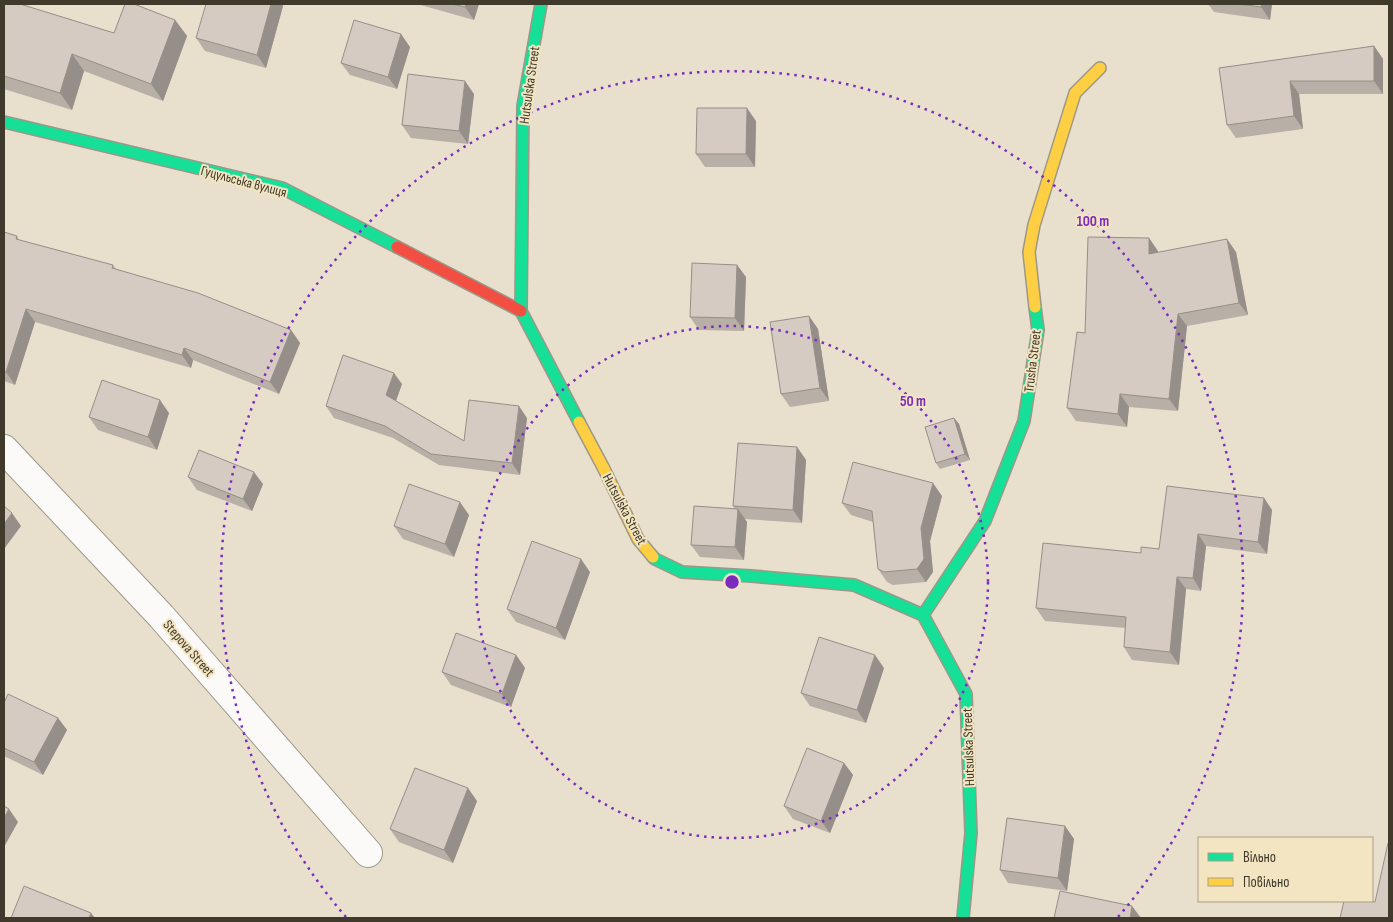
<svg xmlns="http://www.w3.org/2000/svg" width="1393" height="922" font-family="'Sofia Sans Condensed',sans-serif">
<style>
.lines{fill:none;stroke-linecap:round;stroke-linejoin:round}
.street-casing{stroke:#9d9788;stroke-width:30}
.fast-casing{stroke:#9d9788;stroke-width:14}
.slow-casing{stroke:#9d9788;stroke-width:14}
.jam-casing{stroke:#9d9788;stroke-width:14}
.street{stroke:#fcfaf8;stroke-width:28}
.fast{stroke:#16e098;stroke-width:11}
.slow{stroke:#ffcf43;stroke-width:11}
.jam{stroke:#f24e42;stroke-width:11}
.wall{fill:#b8afa7}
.shaded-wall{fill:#968e88}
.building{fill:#d6cbc2;stroke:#968e88}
.ring{fill:none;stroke:#7b2cbf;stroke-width:2.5;stroke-dasharray:2.5 5}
.labels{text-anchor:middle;stroke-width:4;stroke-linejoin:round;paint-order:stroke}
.street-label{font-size:14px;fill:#403a2c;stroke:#f3e4c2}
.centre{fill:#7b2cbf;stroke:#f3e4c2;stroke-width:2.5}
.ring-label{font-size:15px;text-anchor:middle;font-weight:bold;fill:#7b2cbf;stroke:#f3e4c2;stroke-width:4;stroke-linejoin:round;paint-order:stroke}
</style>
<rect width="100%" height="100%" fill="#e8e0cd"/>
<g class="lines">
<g class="street-casing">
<path id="street" d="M4,449L161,616L368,853"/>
</g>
<g class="fast-casing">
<path id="fast" d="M541,4L523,106L521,311L579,422
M4,122L282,188L397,247
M653,557L655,559L682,572L751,576L854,585L923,615L966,694L971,833L963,918
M923,615L985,521L1024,421L1038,330L1035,307"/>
</g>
<g class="slow-casing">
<path id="slow" d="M1035,307L1029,252L1034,225L1075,93L1100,68
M579,422L603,467L638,539L653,557"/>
</g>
<g class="jam-casing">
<path id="jam" d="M397,247L521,311"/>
</g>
<use href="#street" class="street"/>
<use href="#fast" class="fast"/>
<use href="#slow" class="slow"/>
<use href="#jam" class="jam"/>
</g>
<path class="wall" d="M4,4L114,33L175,20L187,36L163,101L84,71L72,110L4,89Z
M417,4H479L474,20Z
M1208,4H1272L1270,20L1214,12Z
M283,6L266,68L205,51L196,38Z
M1374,46L1383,59V94H1299L1303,129L1236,138L1227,125L1219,68Z
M410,47L397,89L350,75L341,63Z
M474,94L468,144L411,138L402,125Z
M756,121L755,167H705L696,154Z
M4,232L17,236L19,240L113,265L116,269L291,330L300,343L279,394L193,360L191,368L35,322L15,385L4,381Z
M1149,238L1158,252H1236L1248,315L1187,326L1178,411L1129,407L1127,427L1076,421L1067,408L1085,333Z
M737,265L746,277L744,331L699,330L690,317Z
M809,316L818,329L829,401L790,407L781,394Z
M402,384L396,401L464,441L527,418L520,475L439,465L393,438L334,418L326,406Z
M169,413L157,450L98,430L89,417Z
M954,418L959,424L970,460L940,469L936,463Z
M797,447L806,460L802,523L745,519L747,522L744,560L700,557L691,545L735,509L733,506Z
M188,477L263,484L252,511L197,490Z
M942,496L930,541L933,572L926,582L893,585L887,582L878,569L873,522L851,515L842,503Z
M1264,498L1272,510L1267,554L1206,546L1201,591L1186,589L1179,665L1132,660L1124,647L1125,628L1045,621L1036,608L1141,553L1159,549Z
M469,515L454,557L403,539L394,526Z
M590,572L565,640L516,622L507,609Z
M516,655L525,668L511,707L451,685L442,672Z
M884,668L866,723L810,706L801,693Z
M4,703L58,718L67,730L43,775L4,756Z
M844,763L853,775L830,833L793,819L784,806Z
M477,801L453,863L399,842L390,829Z
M1065,826L1074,839L1067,891L1008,883L1000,870Z"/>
<path class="shaded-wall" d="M271,4H282L283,6L266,68L257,55Z
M466,4H479L474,20L465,7Z
M1262,4H1272L1270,20L1261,7Z
M175,20L187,36L163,101L151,84Z
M401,34L410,47L397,89L388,77Z
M1374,46L1383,59V94L1374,81Z
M72,54L84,71L72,110L60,93Z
M465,81L474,94L468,144L459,131Z
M1290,81L1299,94L1303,129L1294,116Z
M747,108L756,121L755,167L746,154Z
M1149,238L1158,251V266L1149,254Z
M1227,239L1236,252L1248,315L1239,303Z
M737,265L746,277L744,331L735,318Z
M26,309L35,322L15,385L6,372Z
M1178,314L1187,326L1178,411L1169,399Z
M809,316L818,329L829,401L820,388Z
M291,330L300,343L279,394L270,382Z
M184,348L193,360L191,368L182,355Z
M394,373L402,384L394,406L386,395Z
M1120,394L1129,407L1127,427L1118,414Z
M160,400L169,413L157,450L148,437Z
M519,406L527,418L520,475L512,463Z
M954,418L959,424L970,460L965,454Z
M797,447L806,460L802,523L793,510Z
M254,472L263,484L252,511L243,499Z
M933,483L942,496L930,541L933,572L926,582L917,569L921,528Z
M1264,498L1272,510L1267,554L1258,542Z
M460,502L469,515L454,557L445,544Z
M738,509L747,522L744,560L735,547Z
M12,513L21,526L4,549V524Z
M1198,534L1206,546L1201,591L1193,578Z
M581,559L590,572L565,640L556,628Z
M1177,577L1186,589L1179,665L1170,652Z
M516,655L525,668L511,707L502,694Z
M875,655L884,668L866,723L857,710Z
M58,718L67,730L43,775L34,762Z
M844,763L853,775L830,833L821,821Z
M468,788L477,801L453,863L444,850Z
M9,809L18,822L4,847V818Z
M1065,826L1074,839L1067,891L1058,878Z
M1132,906L1141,918H1130Z
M91,913L95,918H89Z"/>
<path class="building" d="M4,4H20L114,33L125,4H134L175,20L151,84L72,54L60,93L4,76Z
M206,4H271L257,55L196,38Z
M452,4H466L465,7Z
M1239,4H1262L1261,7Z
M354,20L401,34L388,77L341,63Z
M1374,46V81H1290L1294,116L1227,125L1219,68Z
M408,74L465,81L459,131L402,125Z
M697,108H747L746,154H696Z
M4,232L17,236L16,239L113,265L112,268L198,293L291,330L270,382L184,348L182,355L26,309L6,372H4Z
M1088,237L1149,238V254L1227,239L1239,303L1178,314L1169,399L1120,394L1118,414L1067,408L1077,332L1085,333Z
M692,263L737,265L735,318L690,317Z
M809,316L820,388L781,394L770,322Z
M343,355L394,373L386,395L464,441L469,400L519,406L512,463L431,454L385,426L326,406Z
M102,380L160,400L148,437L89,417Z
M954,418L965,454L936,463L925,427Z
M738,443L797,447L793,510L733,506Z
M199,450L254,472L243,499L188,477Z
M853,462L933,483L921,528L924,559L917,569L884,572L878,569L872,511L842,503Z
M409,484L460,502L445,544L394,526Z
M1167,486L1264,498L1258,542L1198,534L1193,578L1177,577L1170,652L1124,647L1126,617L1036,608L1043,543L1141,553V547L1159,549Z
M4,506L12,513L4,524Z
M694,506L738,509L735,547L691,545Z
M532,541L581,559L556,628L507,609Z
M456,633L516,655L502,694L442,672Z
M819,637L875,655L857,710L801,693Z
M8,694L58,718L34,762L4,748V703Z
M807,748L844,763L821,821L784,806Z
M415,768L468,788L444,850L390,829Z
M4,806L9,809L4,818Z
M1007,818L1065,826L1058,878L1000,870Z
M1388,843H1389V918H1340L1344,901H1368L1375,902Z
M24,886L91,913L89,918H11Z
M1060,891L1132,906L1130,918H1054Z"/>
<g class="ring">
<circle cx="732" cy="582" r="256"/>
<path d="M346 917A511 511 0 1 1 1118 917"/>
</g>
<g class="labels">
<g class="street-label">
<text transform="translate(529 85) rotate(-82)" y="5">Hutsulska Street</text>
<text transform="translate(244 181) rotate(15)" y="5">Гуцульська вулиця</text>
<text transform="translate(1032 361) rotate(-83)" y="5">Trusha Street</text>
<text transform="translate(625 509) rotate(62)" y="5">Hutsulska Street</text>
<text transform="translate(189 648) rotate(49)" y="5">Stepova Street</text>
<text transform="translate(968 747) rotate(-92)" y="5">Hutsulska Street</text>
</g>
</g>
<circle cx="732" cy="582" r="8" class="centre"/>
<g class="ring-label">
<text x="1093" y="226">100 m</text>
<text x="913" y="406">50 m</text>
</g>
<rect width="1393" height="922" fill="none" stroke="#403a2c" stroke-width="10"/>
<rect x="1198" y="837" width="175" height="65" fill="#f3e4c2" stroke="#aba086"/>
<rect x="1208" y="853" width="25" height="8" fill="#16e098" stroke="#aba086"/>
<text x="1243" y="862" font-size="15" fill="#403a2c">Вільно</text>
<rect x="1208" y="878" width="25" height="8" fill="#ffcf43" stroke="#aba086"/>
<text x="1243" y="887" font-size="15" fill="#403a2c">Повільно</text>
</svg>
